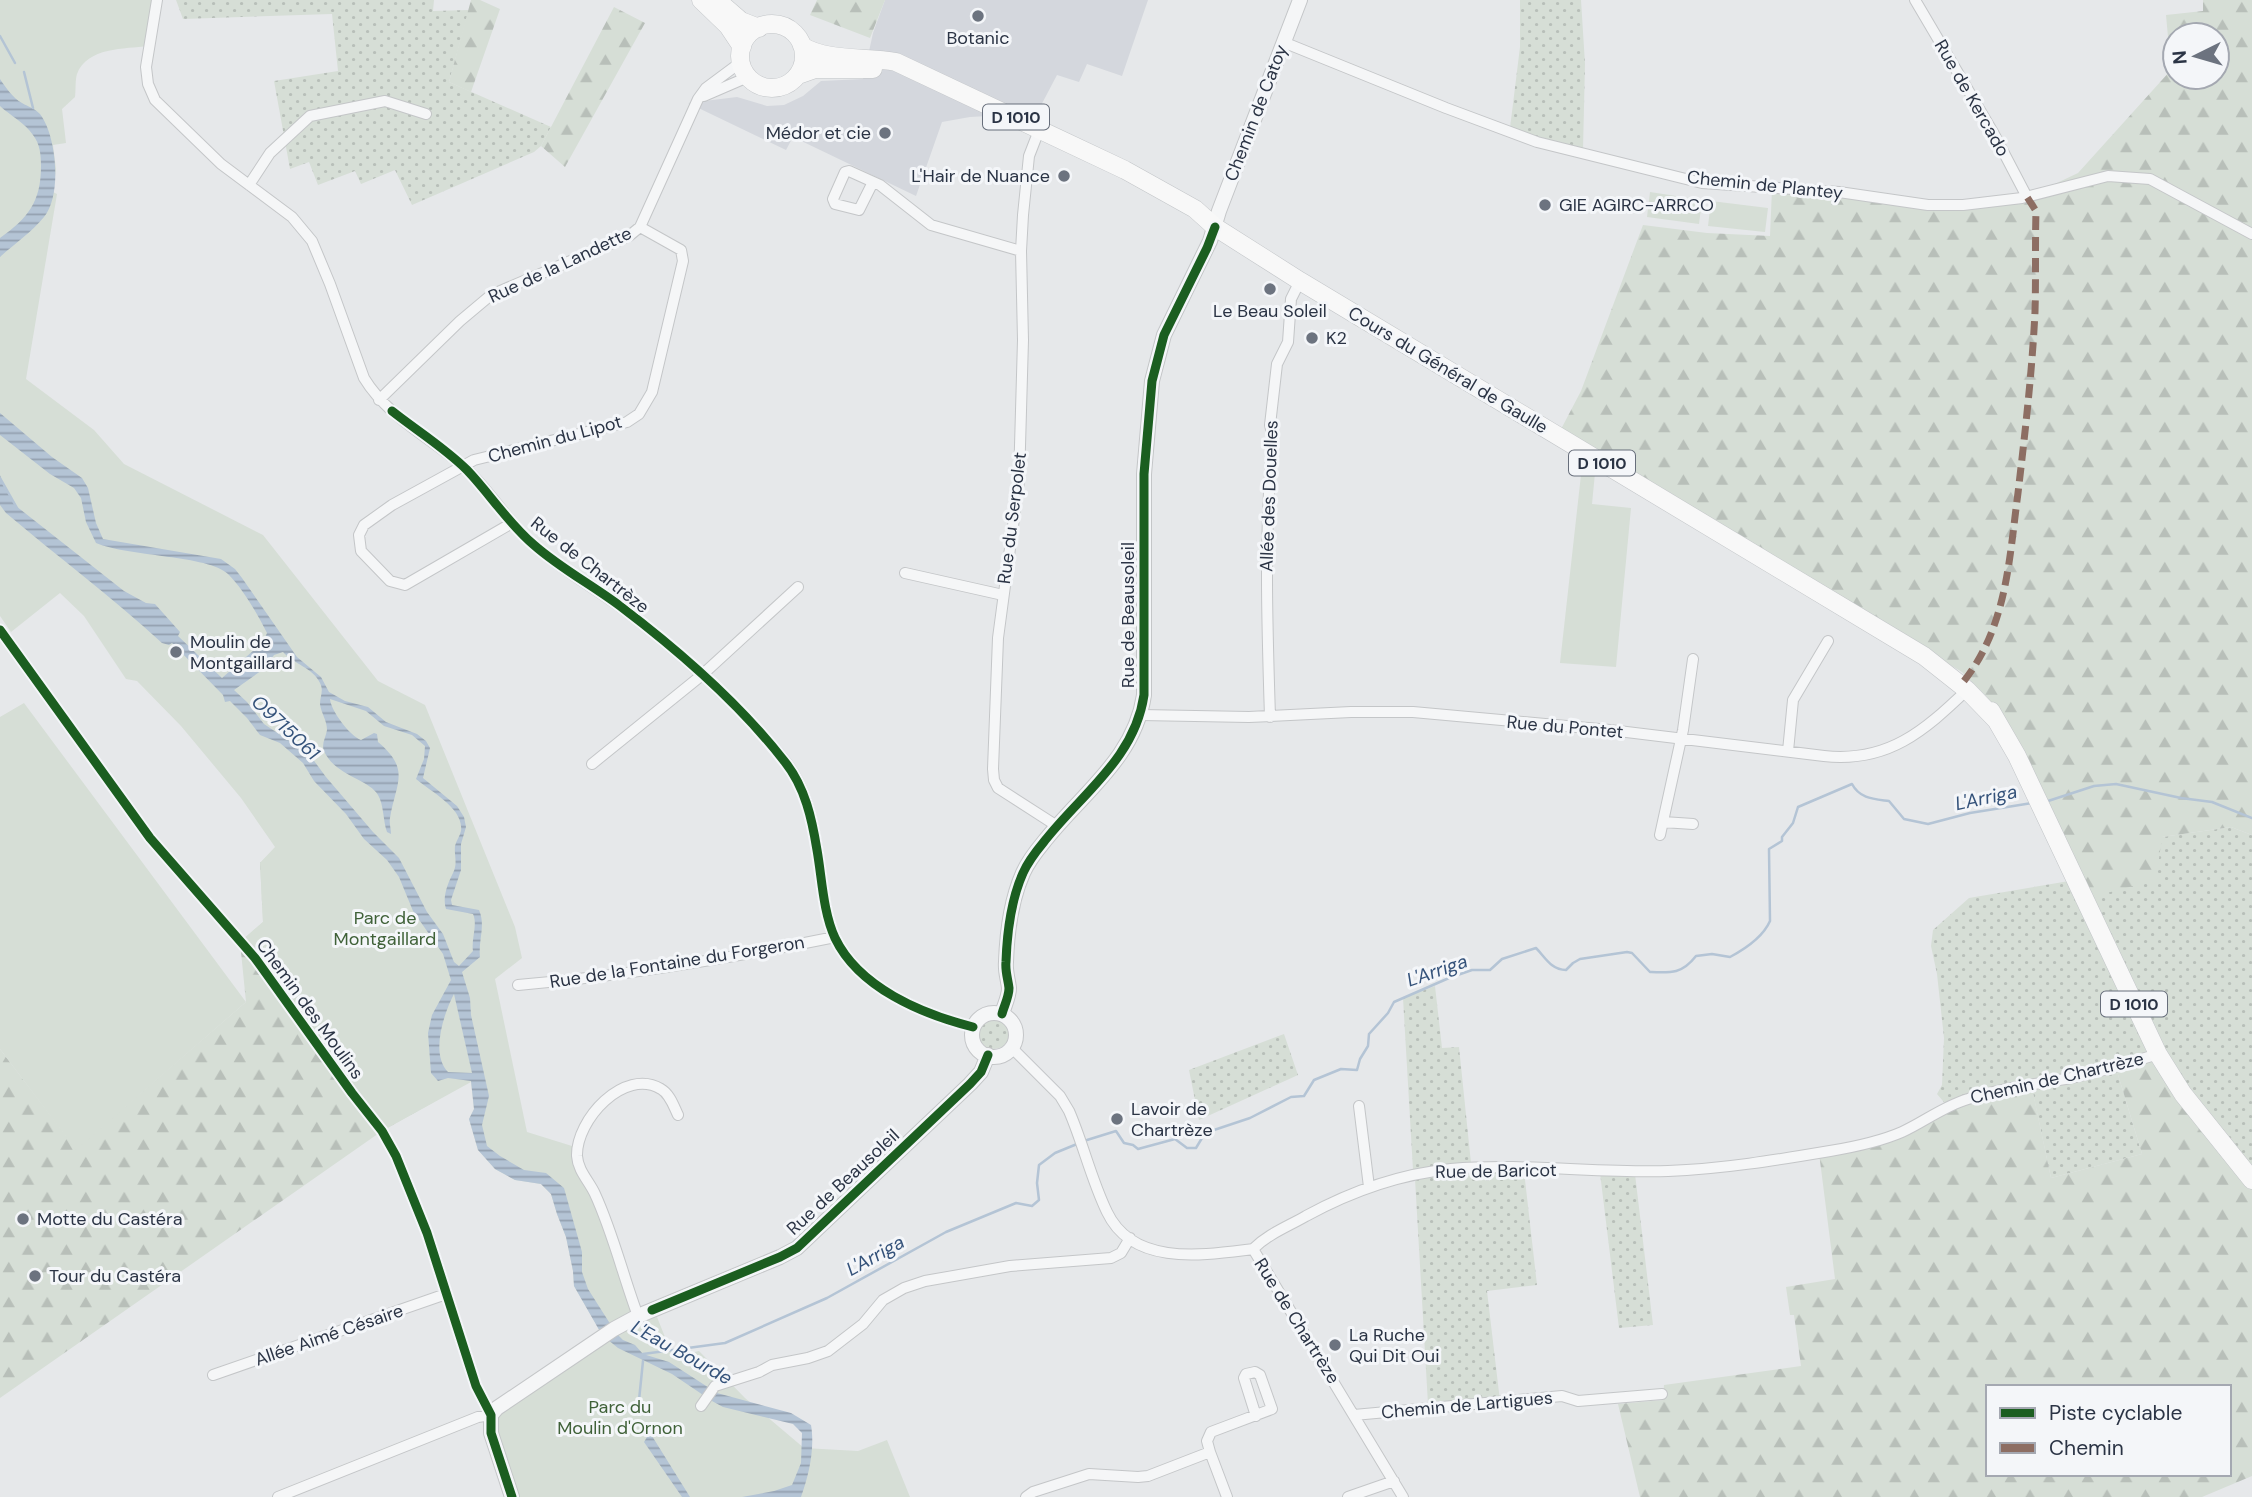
<svg xmlns="http://www.w3.org/2000/svg" width="2252" height="1497" font-family="'DM Sans',sans-serif">
<style>
.built{fill:#d4d7dd}
.grass{fill:url(#grass-dots)}
.forest{fill:url(#forest-firs);fill-rule:evenodd}
.green{fill:#d6ded6}
.water{fill:url(#water-rules);fill-rule:evenodd}
.lines{fill:none;stroke-linecap:round;stroke-linejoin:round}
.stream{stroke:#b4c4d5;stroke-width:2.5}
.minor-casing{stroke:#c4c6c8;stroke-width:12}
.tertiary-casing{stroke:#c4c6c8;stroke-width:16}
.primary-casing{stroke:#c2c5c8;stroke-width:19}
.minor{stroke:#f5f6f7;stroke-width:10}
.tertiary{stroke:#f5f6f7;stroke-width:14}
.primary{stroke:#f8f8f8;stroke-width:18}
.quiet{stroke:#8d6e63;stroke-width:7;stroke-dasharray:14 7;stroke-linecap:butt}
.cycleway-casing{stroke:#f4f6f9;stroke-width:13}
.cycleway{stroke:#1b5e20;stroke-width:9}
.poi-dot{fill:#6c737f;stroke:#f4f6f9;stroke-width:2.5}
.labels{text-anchor:middle;stroke-width:6;stroke-linejoin:round;paint-order:stroke}
.shield{fill:#f4f6f9;stroke:#676e7b;stroke-width:2}
.shield-label{font-size:16px;font-weight:bold;fill:#2b3445}
.poi-label{font-size:18px;fill:#2b3445;stroke:#f4f6f9;text-anchor:start}
.street-label{font-size:18px;fill:#2b3445;stroke:#f4f6f9}
.park-label{font-size:18px;fill:#3f6138;stroke:#f4f6f9}
.water-label{font-size:19px;font-style:italic;fill:#34527a;stroke:#f4f6f9}
</style>
<defs>
<pattern id="grass-dots" width="8" height="8" patternUnits="userSpaceOnUse" patternTransform="scale(1.75)"><rect width="8" height="8" fill="#d6ded6"/><path d="M2 2h.1M6 6h.1" fill="none" stroke="#b8bfb9" stroke-width="1.8" stroke-linecap="round"/></pattern>
<pattern id="forest-firs" width="22" height="20" patternUnits="userSpaceOnUse" patternTransform="scale(1.75)"><rect width="22" height="20" fill="#d6ded6"/><path d="M5 1l3.5 6h-7zM16 11l3.5 6h-7z" fill="#b8bfb9"/></pattern>
<pattern id="water-rules" width="6" height="5" patternUnits="userSpaceOnUse" patternTransform="scale(1.75)"><rect width="6" height="5" fill="#b4c4d5"/><path d="M0 2.5h6" fill="none" stroke="#93a0af"/></pattern>
</defs>
<rect width="100%" height="100%" fill="#e6e8ea"/>
<path class="built" d="M885,0H1148L1122,76L1087,64L1079,82L1057,75L1037,113L970,117L942,122L916,196L793,137L786,150L688,103L737,97L767,106L784,105L803,96L821,81L863,79L873,33Z"/>
<path class="grass" d="M176,0H434L433,11L469,10L449,82L551,127L541,146L534,152L412,205L395,170L361,184L355,171L318,185L309,162L290,169L274,81L338,71L332,14L183,19Z
M1520,0H1581L1585,64L1583,150L1510,128L1520,47Z
M2231,827L2252,835V1174L2116,1068L2142,1154L2051,1178L2031,1084L1948,1107L1937,1094L1942,1085L1944,1038L1937,974L1931,946L1933,930L1969,898L2075,880L2162,837Z
M1435,986L1442,1048L1459,1047L1471,1163L1413,1170L1403,998Z
M979 1034a15 15 0 1 1 30 0a15 15 0 1 1-30 0Z
M1284,1034L1298,1075L1199,1120L1189,1070Z
M1486,1171H1524L1537,1285L1487,1291L1500,1401L1428,1404L1415,1179Z
M1600,1173L1635,1174L1653,1325L1619,1328Z"/>
<path class="forest" d="M471,0H480L500,9L471,92L449,82Z
M817,0H885L870,38L810,15Z
M2203,0H2252V835L2231,827L2162,837L2156,880L2084,899L1997,712L1987,697L1962,672L1559,433L1581,391L1643,225L1707,233L1770,236L1772,189L1928,205L2027,197L2078,173L2171,70L2166,15L2203,11ZM2175,35H2217V77H2175Z
M614,7L645,23L565,167L541,146Z
M276,847L471,1081L382,1131L0,1398V1049L76,1149L246,1002L240,942L263,922L260,863Z
M2158,1054L2252,1174V1476L2202,1497H1640L1618,1404L1663,1400L1664,1385L1801,1366L1794,1315H1790L1786,1287L1835,1279L1819,1153L1862,1145L1933,1115L2031,1083L2051,1178L2142,1154L2116,1068ZM1988,1387H2229V1474H1988Z"/>
<path class="green" d="M0,0H157L148,46C125,49 87,47 77,74C75,80 76,90 75,97L62,109L66,143L53,145L56,169L53,192L57,194L26,379L94,430L124,464L263,535L378,681L425,705L515,927L522,958L495,979L527,1132L572,1146L577,1151L638,1316L627,1327L657,1317L673,1357L699,1351L745,1398L804,1448L858,1451L887,1440L910,1497H512L491,1415L603,1336L574,1286L573,1271L566,1237L557,1214L551,1194L541,1184L515,1180L495,1169L478,1150L469,1119L474,1109L471,1082L382,1131L240,942L263,922L260,863L275,847L241,798L181,726L137,681L126,679L84,616L60,593L11,632L0,616Z
M1650,192L1702,200L1699,224L1647,217Z
M1711,201L1768,208L1765,232L1708,226Z
M1582,466L1595,473L1592,504L1631,508L1616,667L1560,663Z
M24,703L246,1002L76,1150L0,1049V717Z"/>
<path class="water" d="M0,79C6,88 13,98 22,103C29,107 34,108 40,114C57,136 62,196 44,217C32,232 14,244 0,257V238C28,218 41,202 41,166C41,155 40,144 33,135C25,123 11,116 0,106Z
M0,413L52,457L82,478L88,488L96,523L103,539L221,559L235,569L242,578L297,657L321,677L329,692L345,701L368,707L386,722L417,734L426,741L430,748L423,778L457,806L464,817L466,827L461,844V870L451,900L452,905L479,910C486,926 478,940 480,957L462,972L470,998L471,1015L489,1096L482,1125L487,1146L500,1156L524,1170L546,1173L564,1188L582,1252V1272L588,1289L616,1333L623,1340L635,1345L643,1354L669,1362L717,1393L791,1413L811,1425C815,1448 809,1475 801,1497H742L774,1491L792,1485L801,1463L802,1433L793,1424L723,1407L712,1401L672,1374L618,1348L602,1335L574,1286L573,1271L566,1237L557,1214L551,1194L541,1184L515,1180L495,1169L478,1150L469,1119L474,1109L471,1081L448,1078L438,1081L431,1073L428,1033L432,1015L451,980L443,954L413,911L399,877L387,860L364,839L346,814L314,781L303,763L280,743L260,735L247,718L230,701L225,702L223,695L172,643L169,645L162,643C112,597 58,557 6,513L0,505V475L4,487L16,506L124,591L146,603L155,604L180,632L178,636L222,678L263,642L267,633C257,613 243,589 228,574C208,555 129,557 96,543L86,522L81,498L74,488L50,474L0,435ZM283,652C294,664 313,668 320,683C324,691 320,696 320,704C321,713 327,720 327,730C326,737 321,744 324,751C335,776 369,779 378,795C384,805 383,821 387,832L391,834C391,829 389,823 390,818C396,782 411,770 378,742L377,734L374,733L361,740C350,736 331,711 330,699L366,711L384,726L412,735L425,746L424,759L416,779C431,792 464,808 461,831C460,836 456,841 455,846C454,856 458,863 453,873C448,883 442,897 446,909L473,914C478,925 471,939 473,951L459,966L454,962L443,934L427,912L399,858L373,832L326,777L309,754L264,724L247,702L234,690L265,668L274,655ZM454,994L472,1073L448,1072C430,1054 444,1013 454,994Z
M652,1436L690,1497H682L644,1442L647,1437Z"/>
<g class="lines">
<path class="stream" d="M0,36L15,63
M24,72L33,108
M0,478L17,508
M2045,802L2094,786L2116,784L2181,798L2212,802L2252,818
M1087,1140L1116,1131L1124,1143L1133,1145L1138,1149L1175,1139L1187,1148H1196L1202,1138L1214,1130L1250,1118L1291,1097L1304,1096L1314,1080L1341,1069L1357,1070L1360,1059L1368,1046L1369,1034L1388,1013L1394,1002L1449,978L1472,970H1490L1502,959L1536,948C1545,957 1551,970 1566,970L1573,963L1580,959L1627,952L1632,953L1650,972C1671,973 1682,974 1696,956L1712,954L1730,957C1745,949 1763,937 1770,921L1769,849L1782,841V837L1793,823L1798,807L1852,784C1860,799 1874,799 1889,801L1904,819L1928,824L1970,813L2032,803
M643,1354L725,1343L827,1298L946,1232L1016,1203L1032,1206L1039,1200L1037,1183L1039,1165L1055,1153L1077,1144
M638,1410L643,1361"/>
<g class="minor-casing">
<path id="minor" d="M157,0L146,67L148,84L155,100L221,164L292,217L312,241L330,284L364,378C387,416 429,437 462,465C489,488 506,521 533,544C559,568 590,585 619,606C675,648 741,706 785,761C805,786 812,818 817,849C822,877 823,912 835,938C859,988 923,1014 973,1027
M1915,0L1994,134L2027,197
M1283,42L1446,108L1537,142L1702,183L1839,192L1928,205H1963L2022,198L2108,176L2150,179L2252,234
M704,96L748,77
M1036,138L1029,156L1023,215L1021,251L1023,340L1019,481L998,638L993,769L994,780L998,788L1057,826
M873,182L859,210L835,204L833,199L845,172L849,171L880,185L931,225L1021,251
M249,185L270,153L310,116L385,101L426,114
M379,400L460,321L491,295L629,236L640,227L698,99L706,88L741,62
M512,523L405,585L390,581L361,551L359,535L364,525L392,505L474,460L627,422L639,414L652,392L683,261L681,250L640,227
M905,573L1003,595
M0,630L150,838L255,958L352,1093L382,1131L396,1156L427,1233L476,1386L491,1415L478,1417L278,1497
M1141,715L1249,717L1351,712H1413L1610,730L1824,756C1888,763 1924,731 1967,690
M1270,717C1267,623 1264,530 1273,437L1270,425L1277,364L1288,342L1291,299L1300,281
M1788,751L1793,700L1828,641
M592,764L702,675L798,587
M1663,822L1693,824
M1660,835L1683,730L1693,659
M518,985C623,976 732,958 835,937
M1012,1048L1060,1096L1069,1111C1083,1143 1091,1179 1107,1212C1133,1267 1204,1255 1253,1249
M1359,1106L1369,1187
M1253,1249C1268,1234 1287,1227 1306,1216C1350,1192 1400,1174 1451,1169C1523,1163 1596,1173 1668,1171C1722,1169 1777,1160 1830,1151C1854,1147 1879,1142 1902,1132C1924,1122 1944,1106 1968,1099C2002,1088 2036,1084 2071,1078C2101,1072 2129,1063 2158,1054
M1253,1249L1403,1497
M638,1316C623,1276 613,1233 595,1194C589,1181 578,1171 577,1156C576,1120 624,1067 661,1089C670,1094 674,1107 678,1115
M213,1375L446,1294
M701,1406L715,1386L759,1372L772,1365L808,1358L828,1351L863,1324L883,1300L904,1288L925,1281L1010,1266L1111,1258L1121,1253L1130,1238
M1354,1415L1562,1396L1578,1401L1662,1394
M1210,1452L1227,1497
M1026,1497L1033,1492L1089,1474L1138,1477L1148,1476L1210,1452L1207,1441L1211,1432L1272,1409L1260,1375L1255,1372L1246,1374L1244,1378L1256,1416
M1348,1497L1394,1481"/>
</g>
<g class="tertiary-casing">
<path id="tertiary" d="M972 1035a22 22 0 1 1 44 0a22 22 0 1 1-44 0Z
M1002,1014C1004,1006 1009,997 1009,988C1008,979 1005,971 1006,962C1007,932 1011,900 1023,873C1029,859 1038,849 1047,838C1084,792 1135,757 1144,695V474L1152,381L1164,335L1210,241L1219,211L1300,0
M512,1497L491,1433V1415L497,1408L614,1329L638,1316L780,1257L797,1248L970,1084L981,1072L988,1055"/>
</g>
<g class="primary-casing">
<path id="primary" d="M701,0L728,26L742,47
M718,1L741,21L759,28
M740 56a32 32 0 1 1 64 0a32 32 0 1 1-64 0Z
M802,46C828,62 867,56 896,62L1125,170L1195,209L1215,227L1300,281L1924,656L1967,690L1996,720
M798,75L815,69H873
M1991,711L2017,756L2158,1054L2183,1094L2252,1180"/>
</g>
<use href="#minor" class="minor"/>
<use href="#tertiary" class="tertiary"/>
<use href="#primary" class="primary"/>
<path class="quiet" d="M1964,681C2007,626 2009,560 2018,493C2025,433 2032,373 2035,312C2036,279 2035,244 2036,211L2027,197"/>
<g class="cycleway-casing">
<path id="cycleway" d="M392,411C416,430 445,448 467,470C490,494 508,523 534,545C560,568 592,585 620,606C678,650 740,704 785,762C805,787 812,819 817,850C822,878 823,912 835,938C859,988 922,1014 973,1027
M0,630L150,838L255,958L352,1093L382,1131L396,1156L427,1233L476,1386L491,1415V1433L512,1497
M1002,1014C1004,1006 1009,997 1009,988C1008,979 1005,971 1006,962C1007,932 1011,900 1023,873C1029,859 1038,849 1047,838C1084,792 1135,757 1144,695V474L1152,381L1164,335L1207,248L1215,227
M652,1310L780,1257L797,1248L970,1084L981,1072L988,1055"/>
</g>
<use href="#cycleway" class="cycleway"/>
</g>
<g class="poi-dot">
<circle cx="978" cy="16" r="7"/>
<circle cx="885" cy="133" r="7"/>
<circle cx="1064" cy="176" r="7"/>
<circle cx="1545" cy="205" r="7"/>
<circle cx="1270" cy="289" r="7"/>
<circle cx="1312" cy="338" r="7"/>
<circle cx="176" cy="652" r="7"/>
<circle cx="1117" cy="1119" r="7"/>
<circle cx="23" cy="1219" r="7"/>
<circle cx="35" cy="1276" r="7"/>
<circle cx="1335" cy="1345" r="7"/>
</g>
<g class="labels">
<g class="shield">
<rect x="983" y="104.5" width="66" height="25" rx="5"/>
<rect x="1569" y="450.5" width="66" height="25" rx="5"/>
<rect x="2101" y="991.5" width="66" height="25" rx="5"/>
</g>
<g class="shield-label">
<text x="1016" y="123">D 1010</text>
<text x="1602" y="469">D 1010</text>
<text x="2134" y="1010">D 1010</text>
</g>
<g class="poi-label">
<text x="978" y="44" text-anchor="middle">Botanic</text>
<text x="871" y="139" text-anchor="end">Médor et cie</text>
<text x="1050" y="182" text-anchor="end">L'Hair de Nuance</text>
<text x="1559" y="211">GIE AGIRC-ARRCO</text>
<text x="1270" y="317" text-anchor="middle">Le Beau Soleil</text>
<text x="1326" y="344">K2</text>
<text x="190" y="648">Moulin de<tspan x="190" dy="21">Montgaillard</tspan></text>
<text x="1131" y="1115">Lavoir de<tspan x="1131" dy="21">Chartrèze</tspan></text>
<text x="37" y="1225">Motte du Castéra</text>
<text x="49" y="1282">Tour du Castéra</text>
<text x="1349" y="1341">La Ruche<tspan x="1349" dy="21">Qui Dit Oui</tspan></text>
</g>
<g class="street-label">
<text transform="translate(1972 98) rotate(60)" y="6">Rue de Kercado</text>
<text transform="translate(1256 113) rotate(-69)" y="6">Chemin de Catoy</text>
<text transform="translate(1765 185) rotate(6)" y="6">Chemin de Plantey</text>
<text transform="translate(560 265) rotate(-25)" y="6">Rue de la Landette</text>
<text transform="translate(1448 370) rotate(31)" y="6">Cours du Général de Gaulle</text>
<text transform="translate(555 439) rotate(-15)" y="6">Chemin du Lipot</text>
<text transform="translate(1269 496) rotate(-88)" y="6">Allée des Douelles</text>
<text transform="translate(1012 518) rotate(-83)" y="6">Rue du Serpolet</text>
<text transform="translate(590 565) rotate(38)" y="6">Rue de Chartrèze</text>
<text transform="translate(1128 615) rotate(-90)" y="6">Rue de Beausoleil</text>
<text transform="translate(1565 727) rotate(5)" y="6">Rue du Pontet</text>
<text transform="translate(677 962) rotate(-9)" y="6">Rue de la Fontaine du Forgeron</text>
<text transform="translate(310 1009) rotate(54)" y="6">Chemin des Moulins</text>
<text transform="translate(2057 1078) rotate(-13)" y="6">Chemin de Chartrèze</text>
<text transform="translate(1496 1171) rotate(-1)" y="6">Rue de Baricot</text>
<text transform="translate(843 1182) rotate(-43)" y="6">Rue de Beausoleil</text>
<text transform="translate(1297 1321) rotate(58)" y="6">Rue de Chartrèze</text>
<text transform="translate(329 1335) rotate(-19)" y="6">Allée Aimé Césaire</text>
<text transform="translate(1467 1405) rotate(-5)" y="6">Chemin de Lartigues</text>
</g>
<g class="park-label">
<text x="385" y="924">Parc de<tspan x="385" dy="21">Montgaillard</tspan></text>
<text x="620" y="1413">Parc du<tspan x="620" dy="21">Moulin d'Ornon</tspan></text>
</g>
<g class="water-label">
<text transform="translate(286 727) rotate(43)" y="7">O9715061</text>
<text transform="translate(1986 797) rotate(-12)" y="7">L'Arriga</text>
<text transform="translate(1437 970) rotate(-19)" y="7">L'Arriga</text>
<text transform="translate(875 1255) rotate(-29)" y="7">L'Arriga</text>
<text transform="translate(682 1352) rotate(29)" y="7">L'Eau Bourde</text>
</g>
</g>
<rect x="1986" y="1385" width="245" height="91" fill="#f4f6f9" stroke="#a4a8b1" stroke-width="2"/>
<rect x="2000" y="1408" width="35" height="10" fill="#1b5e20" stroke="#a4a8b1" stroke-width="2"/>
<text x="2049" y="1420" font-size="21" fill="#2b3445">Piste cyclable</text>
<rect x="2000" y="1443" width="35" height="10" fill="#8d6e63" stroke="#a4a8b1" stroke-width="2"/>
<text x="2049" y="1455" font-size="21" fill="#2b3445">Chemin</text>
<g transform="translate(2196 56) rotate(265)"><circle r="33" fill="#f4f6f9" stroke="#a4a8b1" stroke-width="2"/>
<path d="M0-5L12 26L0 18L-12 26Z" fill="#6c737f"/>
<text y="-10" font-size="19" font-weight="bold" text-anchor="middle" fill="#2b3445">N</text>
</g>
</svg>
